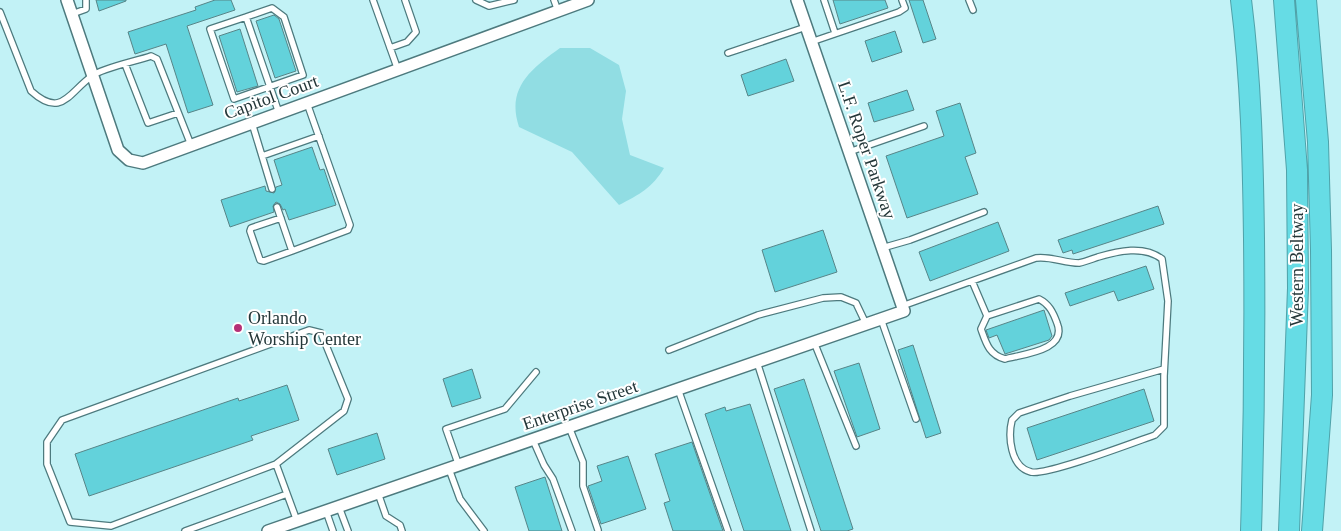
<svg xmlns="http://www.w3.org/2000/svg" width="1341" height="531" font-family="'Times New Roman',serif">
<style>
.green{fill:#91dde3}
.building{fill:#63d2db;stroke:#578588}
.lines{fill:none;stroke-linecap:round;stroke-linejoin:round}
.lane-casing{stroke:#4d7a7e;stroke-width:8}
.street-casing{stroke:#4d7a7e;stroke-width:14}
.highway-casing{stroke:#4fa2a9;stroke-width:22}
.lane{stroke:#fff;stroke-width:5.5}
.street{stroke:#fff;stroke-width:11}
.highway{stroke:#66dce5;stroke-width:20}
.poi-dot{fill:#b53177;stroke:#fff;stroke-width:2}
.labels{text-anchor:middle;stroke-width:4;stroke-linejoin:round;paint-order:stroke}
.street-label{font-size:18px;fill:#243739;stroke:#fff}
.poi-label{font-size:18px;fill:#243739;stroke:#fff;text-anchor:start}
</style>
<rect width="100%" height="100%" fill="#c2f2f6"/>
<path class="green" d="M560,48H590L619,65L626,91L622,119L630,155L664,168C653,187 639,195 619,205L572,152L519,127C506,88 531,69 560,48Z"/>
<path class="building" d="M96,0H126V1L99,11Z
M215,0H231L235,10L187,26L213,105L188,113L166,44L135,54L128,32L196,10L195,7Z
M833,0H885L888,8L840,24Z
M909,0H923L936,39L923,43Z
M274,15L279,19L296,71L275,78L256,21Z
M240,29L258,86L237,92L219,36Z
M895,31L902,52L872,62L865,41Z
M786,59L794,81L748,96L741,75Z
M907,90L914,110L874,122L868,103Z
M960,103L976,153L965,157L978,194L907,218L886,156L944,136L936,111Z
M312,147L320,170L324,169L336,205L289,220L285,209L283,210L280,204L276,202L273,206L274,212L230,227L221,200L265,186L266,191L274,193L276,187L282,185L274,160Z
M1158,206L1164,224L1073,254L1072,250L1063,253L1058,240Z
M998,222L1009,251L930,281L919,252Z
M823,230L837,272L775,292L762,250Z
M1146,266L1154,289L1118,301L1114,291L1070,306L1065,293Z
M1044,310L1052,336L1049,340L1005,354L997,335L989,338L986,330Z
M913,345L941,433L926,438L898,350Z
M859,363L880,429L857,437L834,371Z
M472,369L481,398L452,407L443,379Z
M804,379L853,529L847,531H821L774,389Z
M287,385L299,420L251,436L253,440L89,496L75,454L238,398L239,401Z
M1144,389L1154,421L1037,460L1027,428Z
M750,404L791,531H744L705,414L725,407L726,411Z
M377,433L385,459L337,475L328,449Z
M692,442L716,511L723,531H673L664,503L670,501L655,454Z
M628,456L646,509L601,524L588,486L602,481L597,466Z
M545,477L562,531H529L515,487Z"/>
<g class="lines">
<g class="lane-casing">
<path id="lane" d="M373,0L398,70
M476,0L489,6L514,0
M554,0L558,11
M824,0L835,33
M969,0L973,10
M0,12L31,91C62,119 69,92 92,76C102,68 137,61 151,56L157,59L191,145
M72,14L86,9V0
M246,17L272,8L284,17L303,75L234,99L210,29L246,17L279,113
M811,42L899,12L905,8L902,0
M390,48L407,42L416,32L405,0
M728,53L806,27
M125,64L148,123L178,113
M252,123L272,189
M849,152L924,126
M262,156L319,136
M277,207L292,251L348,230L350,225L307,103
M281,218L251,228L250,231L260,260L264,261L292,251
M882,248L910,240L984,212
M972,281L987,316L1039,299C1049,304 1053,312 1057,323C1068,350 1024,354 1005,359C989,355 986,343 981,329L987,316
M902,306L1036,258C1051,256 1064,263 1079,263C1085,262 1092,259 1098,257C1118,251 1144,245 1162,259L1168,301L1164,376V426L1155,435C1135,442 1046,476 1031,472C1010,467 1008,436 1012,420L1019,413L1070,396L1164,369
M881,319L916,419
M814,342L856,446
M669,350L758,315L823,298L841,297L856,303L866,324
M757,362L811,531
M678,389L728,531
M569,427L583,462V486L598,530
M533,440L544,465L553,479L572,531
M276,464L111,526L70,522L47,464V442L62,420L309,330L321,333L348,399L344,411L276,464L297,521
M459,466L446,429L505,409L536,372
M449,469L460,499L484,531
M378,493L386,516L400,525L402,531
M339,507L348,531
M326,511L333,531
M185,531L287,494"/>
</g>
<g class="street-casing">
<path id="street" d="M67,0L118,150L129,160L143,163L588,0
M268,531L904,311L797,0"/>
</g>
<g class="highway-casing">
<path id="highway" d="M1241,0C1251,79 1253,159 1254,239C1255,336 1254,433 1251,531
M1284,0L1297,170L1298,288L1289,531
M1306,0L1318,142L1321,250L1322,395L1312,531"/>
</g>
<use href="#lane" class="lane"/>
<use href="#street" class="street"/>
<use href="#highway" class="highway"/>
</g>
<circle class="poi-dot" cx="238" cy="328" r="5"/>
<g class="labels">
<g class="street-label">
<text transform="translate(271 97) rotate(-20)" y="6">Capitol Court</text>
<text transform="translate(867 150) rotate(71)" y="6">L.F. Roper Parkway</text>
<text transform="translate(1297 265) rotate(-90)" y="6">Western Beltway</text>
<text transform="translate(580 405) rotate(-19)" y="6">Enterprise Street</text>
</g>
<g class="poi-label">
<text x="248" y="324">Orlando<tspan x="248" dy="21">Worship Center</tspan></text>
</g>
</g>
</svg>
